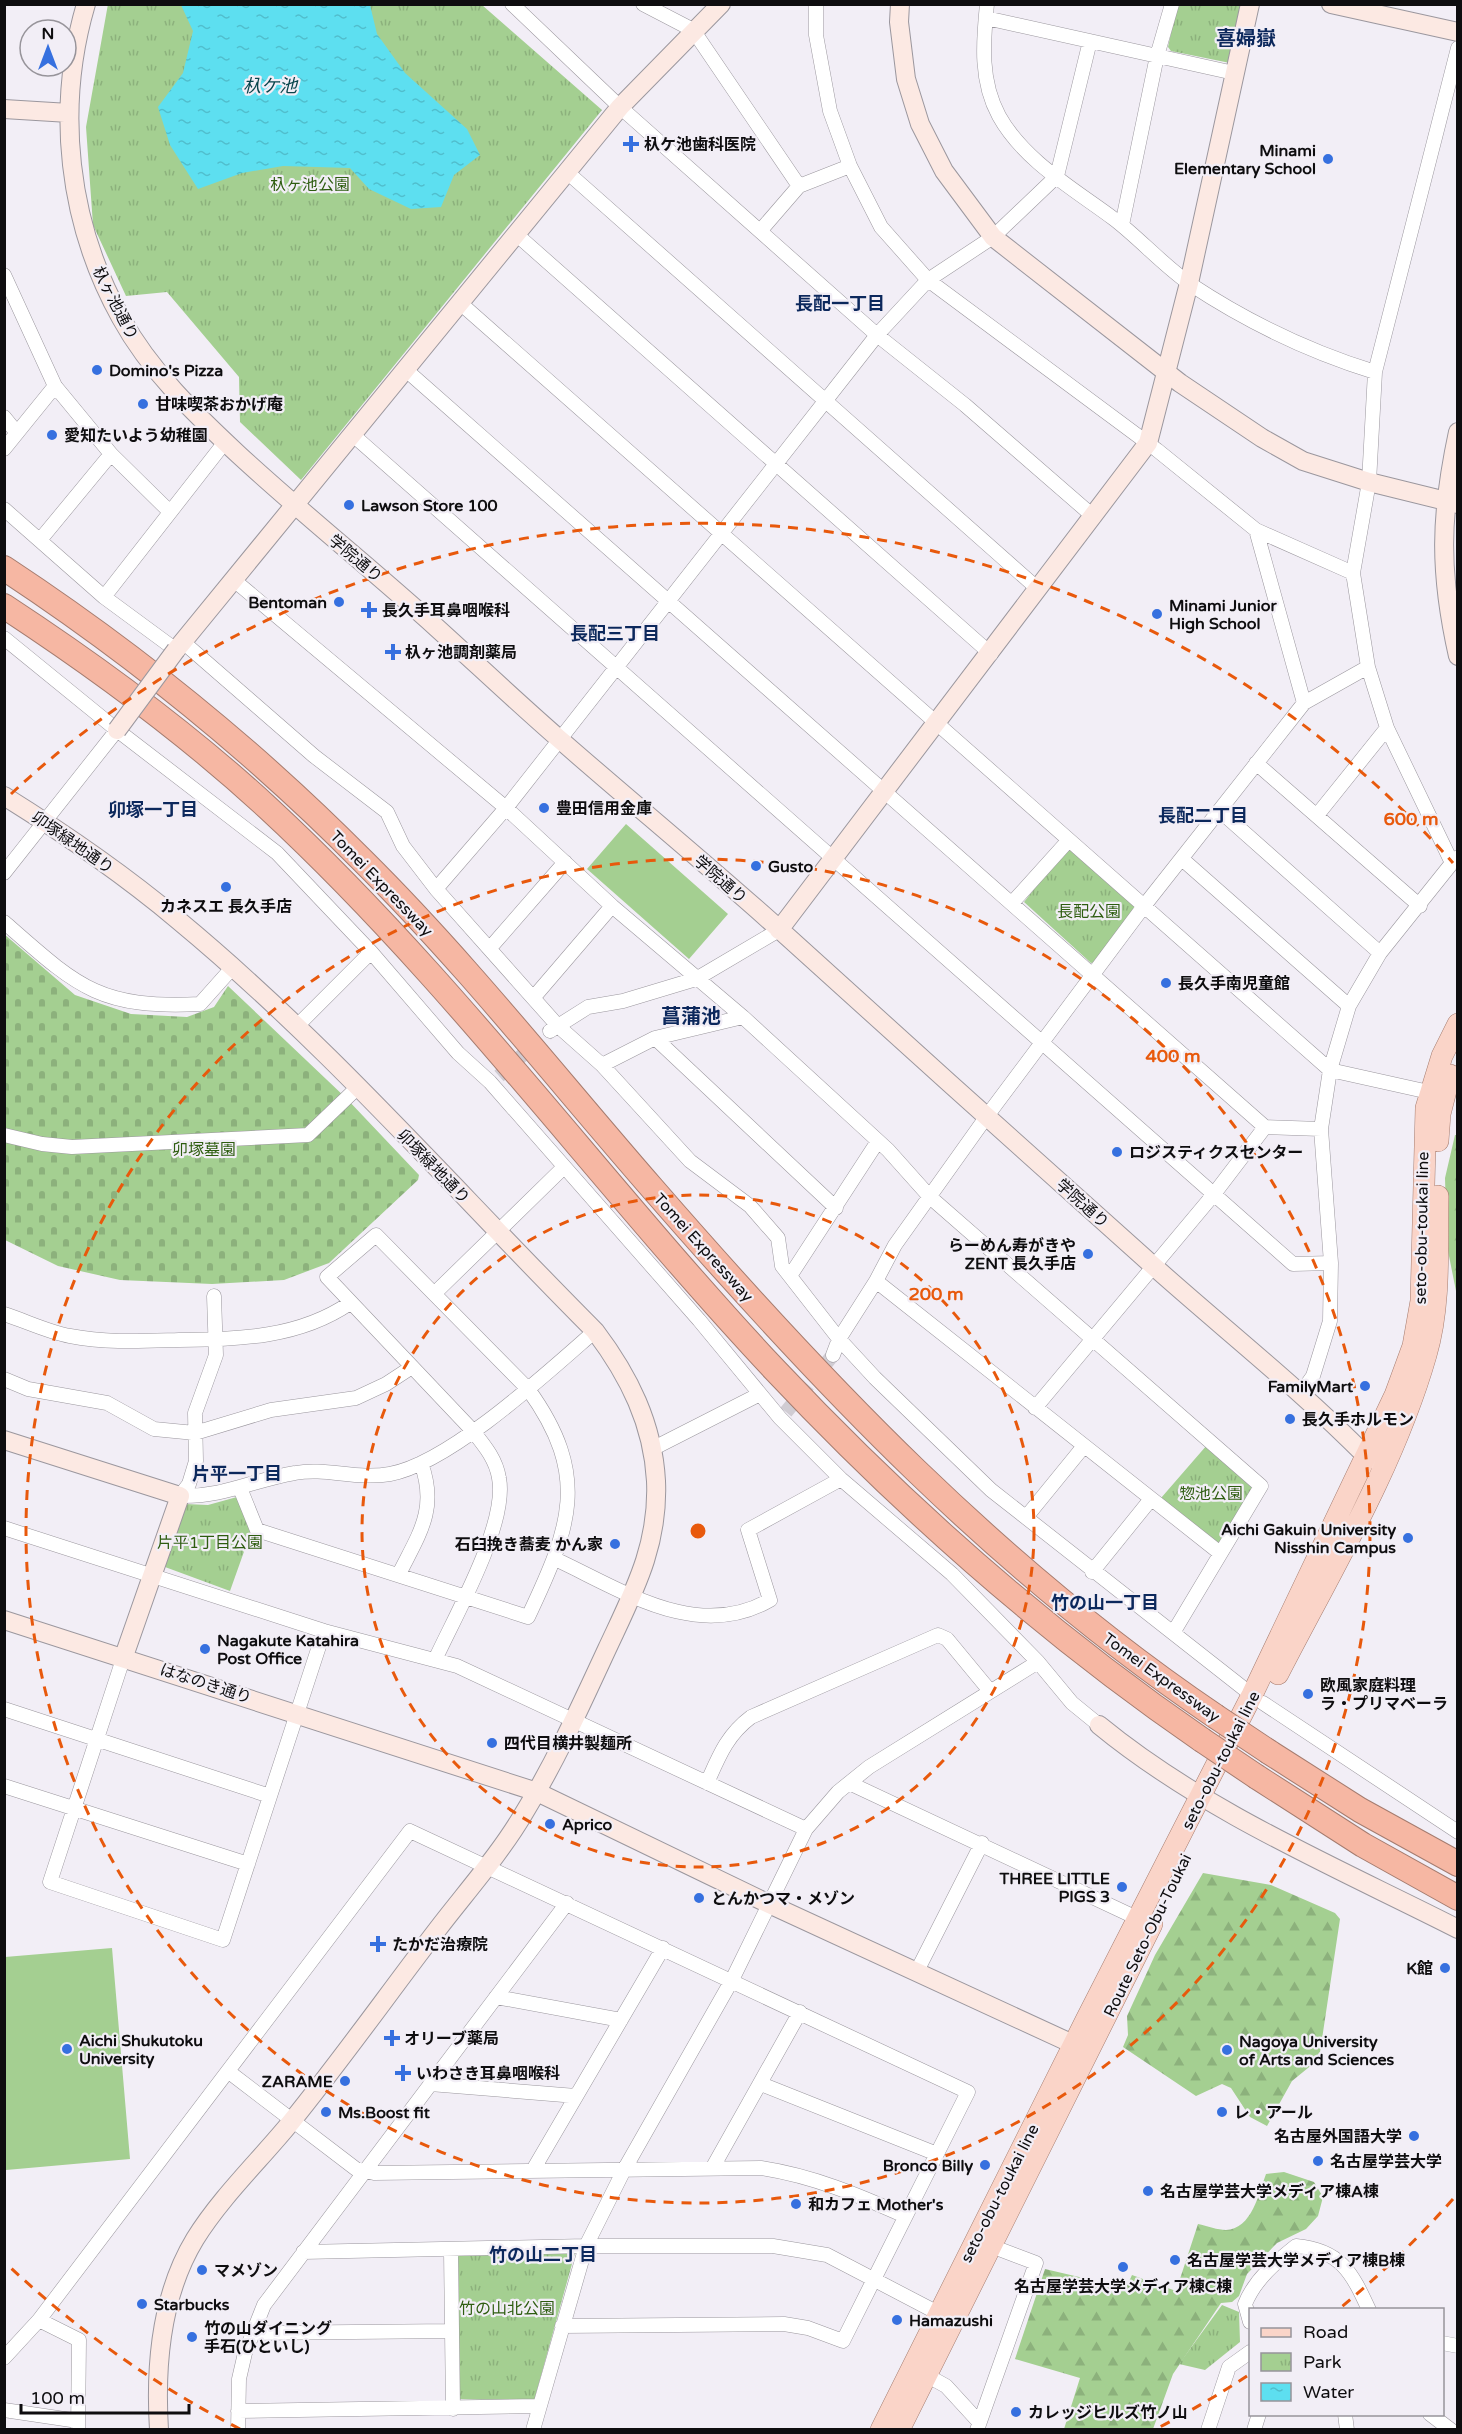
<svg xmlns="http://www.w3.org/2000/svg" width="1462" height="2434" font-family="'Varela Round','Noto Sans JP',sans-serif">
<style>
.green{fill:#a4cf91}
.forest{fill:url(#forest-firs)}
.cemetery{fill:url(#cemetery-stones)}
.park{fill:url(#park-tufts)}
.water{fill:url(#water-ripples)}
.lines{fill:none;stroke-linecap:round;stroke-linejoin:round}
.street-tunnel{stroke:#d0ccd3;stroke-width:14;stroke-dasharray:14 7;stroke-linecap:butt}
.street-casing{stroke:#9b979e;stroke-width:15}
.secondary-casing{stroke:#9b979e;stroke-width:20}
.primary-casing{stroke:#a57c6f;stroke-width:22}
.highway-casing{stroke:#a57c6f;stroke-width:26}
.street{stroke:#fff;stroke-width:14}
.secondary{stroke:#fce9e3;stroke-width:18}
.primary{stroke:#fad4c8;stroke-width:21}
.highway{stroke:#f6b7a3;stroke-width:24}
.secondary-bridge-casing{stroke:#9b979e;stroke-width:20;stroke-linecap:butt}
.highway-bridge-casing{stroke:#a57c6f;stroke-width:26;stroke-linecap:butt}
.secondary-bridge{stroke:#fce9e3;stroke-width:18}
.highway-bridge{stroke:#f6b7a3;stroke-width:24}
.ring{fill:none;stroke:#e8590c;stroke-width:3;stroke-dasharray:10 8}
.poi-dot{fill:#3670df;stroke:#f2eef6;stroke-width:2}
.labels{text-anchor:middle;stroke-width:4.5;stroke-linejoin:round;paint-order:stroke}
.poi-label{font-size:16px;font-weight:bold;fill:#0e0d0f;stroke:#f2eef6;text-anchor:start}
.park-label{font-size:16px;fill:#2e5d10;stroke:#f2eef6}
.street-label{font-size:16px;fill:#0e0d0f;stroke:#f2eef6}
.water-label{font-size:18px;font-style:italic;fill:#08454c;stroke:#f2eef6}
.neighbourhood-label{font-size:18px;font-weight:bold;fill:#0c285c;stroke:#f2eef6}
.quarter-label{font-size:20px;font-weight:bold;fill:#0c285c;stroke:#f2eef6}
.centre{fill:#e8590c;stroke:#f2eef6;stroke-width:3}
.ring-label{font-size:18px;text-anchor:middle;font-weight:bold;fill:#e8590c;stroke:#f2eef6;stroke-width:4.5;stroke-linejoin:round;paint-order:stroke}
</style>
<defs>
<pattern id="forest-firs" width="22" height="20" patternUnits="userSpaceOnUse" patternTransform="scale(1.5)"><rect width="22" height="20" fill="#a4cf91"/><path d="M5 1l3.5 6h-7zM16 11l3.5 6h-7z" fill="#8cb17c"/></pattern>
<pattern id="cemetery-stones" width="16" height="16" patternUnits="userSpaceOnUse" patternTransform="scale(1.5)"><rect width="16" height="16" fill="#a4cf91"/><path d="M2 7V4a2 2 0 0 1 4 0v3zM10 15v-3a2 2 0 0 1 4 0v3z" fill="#8cb17c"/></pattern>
<pattern id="park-tufts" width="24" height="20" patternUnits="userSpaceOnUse" patternTransform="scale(1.5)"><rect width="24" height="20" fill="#a4cf91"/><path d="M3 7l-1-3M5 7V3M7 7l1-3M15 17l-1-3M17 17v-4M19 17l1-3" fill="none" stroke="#8cb17c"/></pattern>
<pattern id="water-ripples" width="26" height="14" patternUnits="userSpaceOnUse" patternTransform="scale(1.5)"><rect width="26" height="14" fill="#5ddff0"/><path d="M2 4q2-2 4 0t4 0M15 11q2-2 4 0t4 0" fill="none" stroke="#50becd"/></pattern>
</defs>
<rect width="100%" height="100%" fill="#f2eef6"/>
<path class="green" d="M626,824L728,914L689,959L587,869Z
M112,1948L130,2159L6,2170L5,1957Z"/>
<path class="forest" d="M1455,1135H1458L1457,1296L1447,1246L1445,1178Z
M1203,1873L1271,1885L1335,1913L1340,1919L1319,2059L1292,2081L1267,2126L1250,2117L1231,2088L1222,2084L1196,2096L1123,2047L1128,2035L1127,2016L1155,1955Z
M1284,2172L1314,2182L1323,2197L1318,2216L1306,2229L1277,2243L1247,2274L1239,2296L1232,2302L1221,2303L1173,2374L1153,2429H1064L1080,2378L1015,2359L1045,2269L1126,2288L1132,2275L1176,2291L1198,2224C1207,2226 1218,2230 1226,2230C1252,2229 1259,2193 1266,2174Z"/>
<path class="cemetery" d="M4,934L75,995L131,1014L187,1017L214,1007L228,986L346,1098L419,1175L418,1180L329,1263L284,1280L212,1284L120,1280L58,1266L5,1240Z"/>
<path class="park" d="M108,4L482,5L602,110L301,480L240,422L239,377L167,292L126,296L93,225L86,127Z
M1177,5H1244L1230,63L1171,51L1168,47Z
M1067,847L1137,904L1100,961L1091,963L1024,902Z
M1207,1445L1257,1486L1221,1546L1161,1498Z
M237,1497L251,1532L230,1591L165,1567L185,1504L208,1505Z
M575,2253L534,2401L458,2399L456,2256Z
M1222,2305L1239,2312L1240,2342L1205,2370L1179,2364Z"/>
<path class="water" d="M181,5H370L377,34L405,73L467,129L480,155L454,175L441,207L411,209L369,189L350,168L283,166L242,173L198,189L170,145L158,107L183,73L193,31Z"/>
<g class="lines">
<path class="street-tunnel" d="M499,1076L550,1031
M786,1412L833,1355"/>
<g class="street-casing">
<path id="street" d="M512,4L620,107L877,335L965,405L1094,517
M643,4L693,30L799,186
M816,4V35L830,111L850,166L881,227L928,280L1157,450L1256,530L1353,573
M987,4C983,43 980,81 999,116C1024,161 1074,189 1114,219C1140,239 1163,265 1190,284C1249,323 1307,351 1375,372
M986,18L1234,73
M567,172L1038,589
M1122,225L1157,56L1172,4
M761,230L799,186L850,166
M516,234L991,654
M4,275L55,386L111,454L169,511
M459,302L1330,1070L1429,1092
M406,370L1265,1127L1321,1129
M4,417L17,433
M353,435L1293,1264L1331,1263
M4,449L55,386
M4,509L104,597L176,650
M1256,530L1304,703
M40,540L111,454
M235,581L506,808L612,906L743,1017L888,1150L930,1197L1261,1486L1173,1633
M104,597L225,442
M4,638L117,730L277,853L371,952L458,1053L490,1082L699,1320L780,1418L841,1479L952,1574L1038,1662L1072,1703L1099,1725
M183,642L314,756L387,812L403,846L436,889L558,1026L602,1065L690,1161L750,1206L778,1238L782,1266L839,1339L875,1378L991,1490L1252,1695
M1256,763L1420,906
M1220,811L1380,953
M1318,814L1387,728
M1182,859L1349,1006
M1452,863L1387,728L1368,667L1353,573L1369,482L1375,372L1458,48
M4,873L117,730
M436,889L506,808L877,335L928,280L993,237L1057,176L1090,41
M1012,903L1068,841
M4,922C77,986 98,1009 200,1004L233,967
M490,948L565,862
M534,997L612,906
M296,1027L371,952
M550,1031L588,1007L623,1001L696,979L779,930
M655,1038L836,1208
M602,1065L655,1038L743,1017
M4,1135L42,1144L72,1147L308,1135L357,1088
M790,1276L878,1141
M876,1281L1220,1553
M435,1293L564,1167
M4,1314C26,1321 48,1332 70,1336C106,1343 142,1341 179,1340C240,1339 299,1338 350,1303
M833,1355L839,1339L876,1281L895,1245L987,1116L1144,906L1304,703L1368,667
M4,1379L28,1389L107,1403L154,1429L195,1433L271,1410L356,1398L386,1384L412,1367
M1301,1393L1313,1376L1330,1321L1331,1263L1321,1129L1330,1070L1349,1006L1380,953L1456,858
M1035,1408L1214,1194L1265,1127
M652,1449L760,1394
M240,1488L257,1530C347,1558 437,1588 528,1617C570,1528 591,1476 528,1389L376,1235L327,1277L472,1430C484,1445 496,1459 499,1478C508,1524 455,1616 435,1660
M180,1496C224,1497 253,1480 295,1473C326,1467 356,1480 390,1474C450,1463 548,1372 595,1331
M180,1496L189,1484L196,1461L195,1413L216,1355L214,1296
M1027,1516L1084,1446
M4,1528L324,1631L457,1666L806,1829
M555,1559C622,1590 697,1642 770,1600L748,1530L841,1479
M1092,1572L1151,1499
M399,1574C419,1534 438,1509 421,1463
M124,1656L50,1882L223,1940L324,1631
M1263,1703L1458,1832
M4,1709L270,1796
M707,1783C719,1756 727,1735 751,1717L938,1635L947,1639L990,1691
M849,1783L1139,1919
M4,1786L248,1864
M917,1971L982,1843
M496,1997L621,2020
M229,2072L356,2169L374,2173L761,2168C813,2176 858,2195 905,2216
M430,2084L576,2096
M761,2084L937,2154
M713,2167L800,2012
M533,2170L663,1948
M451,2251L453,2409
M303,2252L586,2246H773L827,2255L938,2313
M39,2320L79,2340L78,2430
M1250,2322L1245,2304C1255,2279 1276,2262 1296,2246C1341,2250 1352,2273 1369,2310
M253,2333L452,2331
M1442,2343L1458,2346
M4,2358L39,2320L410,1831L968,2092L843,2341L808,2328L784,2324L562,2326
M926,2375L946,2386L979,2422
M4,2410L78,2421
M238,2411L538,2406
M1345,2414L1347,2430
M1430,2414L1451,2430
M238,2430L239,2379L245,2353L264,2305L567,1903
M533,2430L586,2246L624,2170L732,1980L806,1829L838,1792L869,1767L1038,1662
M977,2430L1036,2263L991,2246
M1208,2430L1229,2367L1250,2352
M1254,2430L1259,2414"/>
</g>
<g class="secondary-casing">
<path id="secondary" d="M86,4C55,109 68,223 121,318C150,371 195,414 239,455C304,515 372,569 437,628C480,667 521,706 565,744C636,806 709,866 779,929C899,1038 1019,1146 1140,1254C1215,1322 1295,1384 1366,1456L1378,1461
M900,4L899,22L906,79L920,124L944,171L993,237L1180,383L1262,438L1303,461L1369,482L1458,504
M1331,4L1458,32
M4,109L69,113
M1458,432C1440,516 1439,572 1458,656
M176,650L620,107L721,4
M4,796C65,834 123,874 178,920C328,1044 457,1193 595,1331C629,1376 653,1424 656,1481C659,1546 633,1593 607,1649C581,1705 556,1761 524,1813C500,1854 466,1892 437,1930C388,1994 342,2059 291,2122C260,2160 221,2197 195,2239C161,2295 155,2366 159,2430
M779,930L1148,443L1189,283L1250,4
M4,1440L180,1496L124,1656
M4,1620L537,1792L769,1904L1075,2045
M1099,1725C1205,1812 1336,1867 1458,1929"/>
</g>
<g class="primary-casing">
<path id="primary" d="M1438,1141L1440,1114L1450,1075
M1278,1674C1331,1571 1394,1467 1426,1355C1441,1304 1437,1249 1438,1196
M881,2430L1086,2020L1252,1695L1395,1395L1413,1346L1421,1301L1426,1108L1442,1056L1458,1024
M899,2430L1152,1924"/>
</g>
<g class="highway-casing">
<path id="highway" d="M4,568C133,653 253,750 362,860C466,963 556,1078 652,1188C823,1385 998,1569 1215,1716
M4,606C97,667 187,733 268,808C454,980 603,1187 775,1370C906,1509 1045,1632 1202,1740
M1269,1752L1360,1810L1458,1864
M1257,1777L1363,1845L1458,1898"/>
</g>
<use href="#street" class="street"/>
<use href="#secondary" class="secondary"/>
<use href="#primary" class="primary"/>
<use href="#highway" class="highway"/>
<g class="secondary-bridge-casing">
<path id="secondary-bridge" d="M117,730L176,650"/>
</g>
<g class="highway-bridge-casing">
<path id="highway-bridge" d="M1215,1716L1269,1752
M1202,1740L1257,1777"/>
</g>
<use href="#secondary-bridge" class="secondary-bridge"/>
<use href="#highway-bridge" class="highway-bridge"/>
</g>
<g class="ring">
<circle cx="698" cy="1531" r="336"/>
<circle cx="698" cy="1531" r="672"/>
<path d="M1453 2199A1008 1008 0 0 1 1339 2309M1247 2376A1008 1008 0 0 1 1156 2429M240 2429A1008 1008 0 0 1 11 2268M11 794A1008 1008 0 0 1 1453 863"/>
</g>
<g class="poi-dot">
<path d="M628 135h6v6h6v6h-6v6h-6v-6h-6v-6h6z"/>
<circle cx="1328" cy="159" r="6"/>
<circle cx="97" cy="370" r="6"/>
<circle cx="143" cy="404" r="6"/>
<circle cx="52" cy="435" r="6"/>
<circle cx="349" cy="505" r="6"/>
<circle cx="339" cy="602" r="6"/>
<path d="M366 601h6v6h6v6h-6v6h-6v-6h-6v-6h6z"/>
<circle cx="1157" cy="614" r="6"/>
<path d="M390 643h6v6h6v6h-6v6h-6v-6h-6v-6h6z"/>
<circle cx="544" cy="808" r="6"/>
<circle cx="756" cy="866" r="6"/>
<circle cx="226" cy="887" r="6"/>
<circle cx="1166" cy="983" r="6"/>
<circle cx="1117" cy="1152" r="6"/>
<circle cx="1088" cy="1254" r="6"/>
<circle cx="1365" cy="1386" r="6"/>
<circle cx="1290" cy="1419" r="6"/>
<circle cx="1408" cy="1538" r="6"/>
<circle cx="615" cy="1544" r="6"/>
<circle cx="205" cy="1649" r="6"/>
<circle cx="1308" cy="1694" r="6"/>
<circle cx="492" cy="1743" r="6"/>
<circle cx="550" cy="1824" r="6"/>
<circle cx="1122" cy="1887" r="6"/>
<circle cx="699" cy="1898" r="6"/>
<path d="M375 1935h6v6h6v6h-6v6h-6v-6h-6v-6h6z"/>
<circle cx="1445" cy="1968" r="6"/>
<path d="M389 2029h6v6h6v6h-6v6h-6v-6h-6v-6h6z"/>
<circle cx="67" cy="2049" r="6"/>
<circle cx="1227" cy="2050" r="6"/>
<path d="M400 2064h6v6h6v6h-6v6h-6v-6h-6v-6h6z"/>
<circle cx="345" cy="2081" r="6"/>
<circle cx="326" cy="2112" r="6"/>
<circle cx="1222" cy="2112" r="6"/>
<circle cx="1414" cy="2136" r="6"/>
<circle cx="1318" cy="2161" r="6"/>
<circle cx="985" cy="2165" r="6"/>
<circle cx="1148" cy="2191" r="6"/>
<circle cx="796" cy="2204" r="6"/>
<circle cx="1175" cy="2260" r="6"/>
<circle cx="1123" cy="2267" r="6"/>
<circle cx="202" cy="2270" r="6"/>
<circle cx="142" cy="2304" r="6"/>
<circle cx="897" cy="2320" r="6"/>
<circle cx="192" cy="2337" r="6"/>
<circle cx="1016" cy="2412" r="6"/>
</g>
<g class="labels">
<g class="poi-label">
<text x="644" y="150">杁ケ池歯科医院</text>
<text x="1316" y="156" text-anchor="end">Minami<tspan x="1316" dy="18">Elementary School</tspan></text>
<text x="109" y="376">Domino's Pizza</text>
<text x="155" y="410">甘味喫茶おかげ庵</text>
<text x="64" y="441">愛知たいよう幼稚園</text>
<text x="361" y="511">Lawson Store 100</text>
<text x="327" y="608" text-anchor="end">Bentoman</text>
<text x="1169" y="611">Minami Junior<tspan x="1169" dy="18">High School</tspan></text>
<text x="382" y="616">長久手耳鼻咽喉科</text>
<text x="405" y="658">杁ヶ池調剤薬局</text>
<text x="556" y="814">豊田信用金庫</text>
<text x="768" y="872">Gusto</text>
<text x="226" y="912" text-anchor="middle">カネスエ 長久手店</text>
<text x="1178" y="989">長久手南児童館</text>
<text x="1129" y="1158">ロジスティクスセンター</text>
<text x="1076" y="1251" text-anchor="end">らーめん寿がきや<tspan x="1076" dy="18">ZENT 長久手店</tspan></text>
<text x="1353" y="1392" text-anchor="end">FamilyMart</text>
<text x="1302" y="1425">長久手ホルモン</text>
<text x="1396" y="1535" text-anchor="end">Aichi Gakuin University<tspan x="1396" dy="18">Nisshin Campus</tspan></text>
<text x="603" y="1550" text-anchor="end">石臼挽き蕎麦 かん家</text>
<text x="217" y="1646">Nagakute Katahira<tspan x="217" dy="18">Post Office</tspan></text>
<text x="1320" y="1691">欧風家庭料理<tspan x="1320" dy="18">ラ・プリマベーラ</tspan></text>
<text x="504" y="1749">四代目横井製麺所</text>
<text x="562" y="1830">Aprico</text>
<text x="1110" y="1884" text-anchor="end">THREE LITTLE<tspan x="1110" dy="18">PIGS 3</tspan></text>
<text x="711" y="1904">とんかつマ・メゾン</text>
<text x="392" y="1950">たかだ治療院</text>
<text x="1433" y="1974" text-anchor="end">K館</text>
<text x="404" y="2044">オリーブ薬局</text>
<text x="79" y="2046">Aichi Shukutoku<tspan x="79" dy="18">University</tspan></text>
<text x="1239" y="2047">Nagoya University<tspan x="1239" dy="18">of Arts and Sciences</tspan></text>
<text x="416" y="2079">いわさき耳鼻咽喉科</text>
<text x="333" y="2087" text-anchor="end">ZARAME</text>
<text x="338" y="2118">Ms.Boost fit</text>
<text x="1234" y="2118">レ・アール</text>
<text x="1402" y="2142" text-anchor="end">名古屋外国語大学</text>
<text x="1330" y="2167">名古屋学芸大学</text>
<text x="973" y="2171" text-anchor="end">Bronco Billy</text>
<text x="1160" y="2197">名古屋学芸大学メディア棟A棟</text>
<text x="808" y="2210">和カフェ Mother's</text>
<text x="1187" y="2266">名古屋学芸大学メディア棟B棟</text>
<text x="214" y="2276">マメゾン</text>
<text x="1123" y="2292" text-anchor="middle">名古屋学芸大学メディア棟C棟</text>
<text x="154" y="2310">Starbucks</text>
<text x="909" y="2326">Hamazushi</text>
<text x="204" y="2334">竹の山ダイニング<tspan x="204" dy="18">手石(ひといし)</tspan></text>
<text x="1028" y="2418">カレッジヒルズ竹ノ山</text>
</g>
<g class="park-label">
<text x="310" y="190">杁ヶ池公園</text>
<text x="1089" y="917">長配公園</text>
<text x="204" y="1155">卯塚墓園</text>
<text x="1211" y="1499">惣池公園</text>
<text x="210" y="1548">片平1丁目公園</text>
<text x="507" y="2314">竹の山北公園</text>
</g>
<g class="street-label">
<text transform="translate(116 303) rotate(63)" y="6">杁ヶ池通り</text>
<text transform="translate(356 558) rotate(40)" y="6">学院通り</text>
<text transform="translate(73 842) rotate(35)" y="6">卯塚緑地通り</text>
<text transform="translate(721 879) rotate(41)" y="6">学院通り</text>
<text transform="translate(382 883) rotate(46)" y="6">Tomei Expressway</text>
<text transform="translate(434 1166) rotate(46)" y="6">卯塚緑地通り</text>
<text transform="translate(1083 1203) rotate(42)" y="6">学院通り</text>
<text transform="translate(1421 1228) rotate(-89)" y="6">seto-obu-toukai line</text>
<text transform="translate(704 1247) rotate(48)" y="6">Tomei Expressway</text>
<text transform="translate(1162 1677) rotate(36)" y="6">Tomei Expressway</text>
<text transform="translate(206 1683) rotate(18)" y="6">はなのき通り</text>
<text transform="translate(1220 1760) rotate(-63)" y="6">seto-obu-toukai line</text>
<text transform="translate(1147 1935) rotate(-64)" y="6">Route Seto-Obu-Toukai</text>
<text transform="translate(999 2193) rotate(-63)" y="6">seto-obu-toukai line</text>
</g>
<g class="water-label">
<text x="270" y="92">杁ケ池</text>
</g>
<g class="neighbourhood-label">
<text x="840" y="310">長配一丁目</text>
<text x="615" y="640">長配三丁目</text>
<text x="153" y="816">卯塚一丁目</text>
<text x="1203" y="822">長配二丁目</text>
<text x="237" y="1480">片平一丁目</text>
<text x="1105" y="1609">竹の山一丁目</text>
<text x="543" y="2261">竹の山二丁目</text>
</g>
<g class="quarter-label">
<text x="1246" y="45">喜婦嶽</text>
<text x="691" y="1023">菖蒲池</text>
</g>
</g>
<circle cx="698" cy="1531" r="9" class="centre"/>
<g class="ring-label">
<text x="1411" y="825">600 m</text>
<text x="1173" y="1062">400 m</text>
<text x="936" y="1300">200 m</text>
</g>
<rect width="1462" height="2434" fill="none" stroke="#0e0d0f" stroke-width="12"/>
<rect x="1249" y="2308" width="195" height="108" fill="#f2eef6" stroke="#97949a" stroke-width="1.5"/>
<rect x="1261" y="2328" width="30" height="9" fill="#fad4c8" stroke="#97949a" stroke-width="1.5"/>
<text x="1303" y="2338" font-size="18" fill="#0e0d0f">Road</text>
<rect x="1261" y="2353" width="30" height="18" fill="url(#park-tufts)" stroke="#97949a" stroke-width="1.5"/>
<text x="1303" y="2368" font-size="18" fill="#0e0d0f">Park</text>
<rect x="1261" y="2383" width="30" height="18" fill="url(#water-ripples)" stroke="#97949a" stroke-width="1.5"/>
<text x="1303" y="2398" font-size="18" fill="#0e0d0f">Water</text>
<g transform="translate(48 48)"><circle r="28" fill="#f2eef6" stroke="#97949a" stroke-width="1.5"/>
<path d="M0-4.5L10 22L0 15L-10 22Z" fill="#3670df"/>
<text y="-9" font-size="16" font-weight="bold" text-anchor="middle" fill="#0e0d0f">N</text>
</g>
<path d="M21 2404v9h168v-9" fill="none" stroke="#0e0d0f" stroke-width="3"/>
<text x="30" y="2404" font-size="18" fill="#0e0d0f" stroke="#f2eef6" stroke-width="4.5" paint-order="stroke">100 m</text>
</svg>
